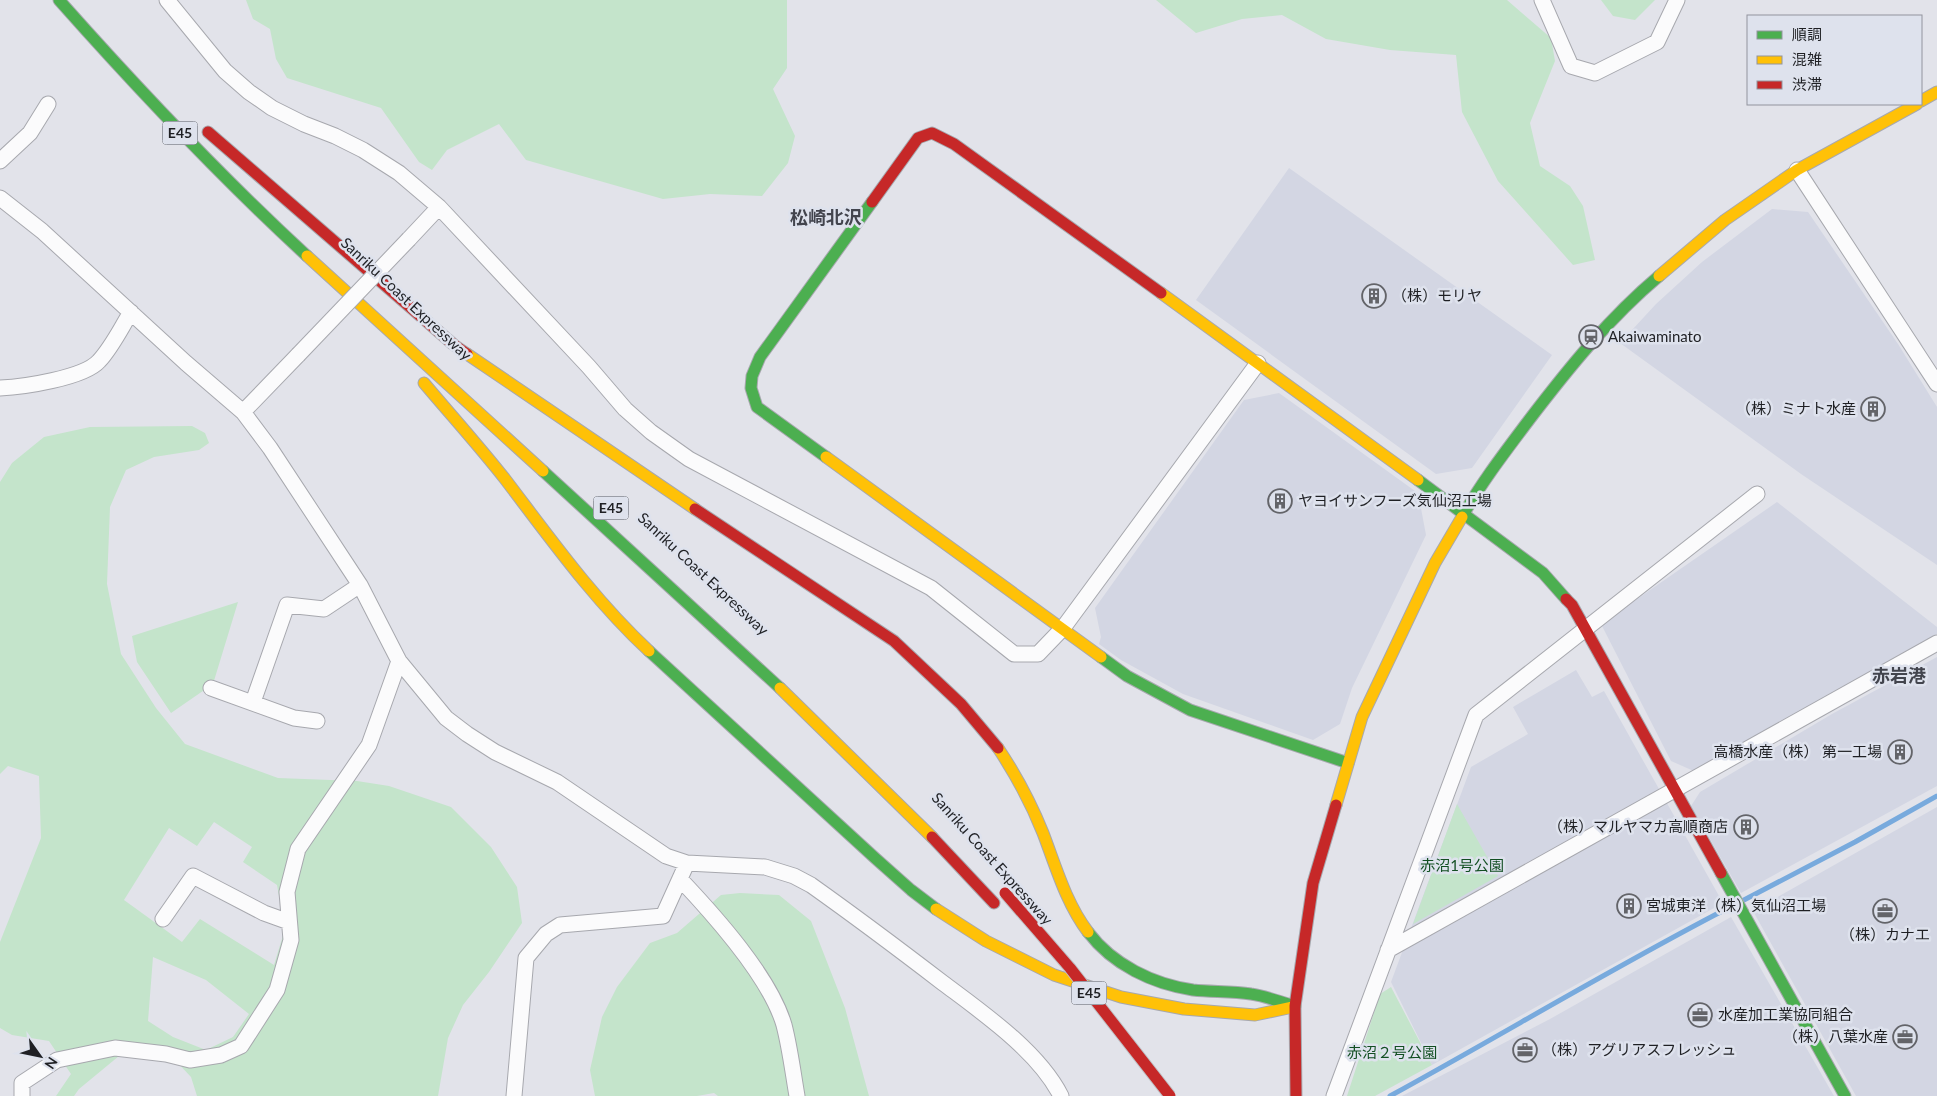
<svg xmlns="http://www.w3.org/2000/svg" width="1937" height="1096" font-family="Lato,'Noto Sans JP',sans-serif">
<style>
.built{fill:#d3d6e3}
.green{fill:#c4e4cb;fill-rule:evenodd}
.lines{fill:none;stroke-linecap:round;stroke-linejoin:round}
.stream{stroke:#78aadd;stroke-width:5}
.street-casing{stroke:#a7a8ae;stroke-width:17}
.fast-casing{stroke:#a7a8ae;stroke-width:13}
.slow-casing{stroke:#a7a8ae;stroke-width:13}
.jam-casing{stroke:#a7a8ae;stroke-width:13}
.street{stroke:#fbfbfc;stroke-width:15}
.fast{stroke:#4caf50;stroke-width:11}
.slow{stroke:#ffc107;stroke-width:11}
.jam{stroke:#c62828;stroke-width:11}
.street-bridge-casing{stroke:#a7a8ae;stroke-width:17;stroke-linecap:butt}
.jam-bridge-casing{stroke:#bfc0c4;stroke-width:13;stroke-linecap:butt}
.street-bridge{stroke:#fbfbfc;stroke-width:15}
.jam-bridge{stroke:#c62828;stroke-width:11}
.labels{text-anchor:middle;stroke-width:5;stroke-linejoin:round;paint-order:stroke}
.shield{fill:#dee2ed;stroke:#585a60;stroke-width:1}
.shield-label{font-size:14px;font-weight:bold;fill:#1f2024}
.poi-label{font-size:15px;fill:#1f2024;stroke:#dee2ed;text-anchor:start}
.street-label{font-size:15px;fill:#1f2024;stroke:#dee2ed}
.park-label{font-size:15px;fill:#124f22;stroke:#dee2ed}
.quarter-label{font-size:18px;font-weight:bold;fill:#42444d;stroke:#dee2ed}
</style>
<rect width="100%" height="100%" fill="#e2e3ea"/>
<path class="built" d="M1289,168L1552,355L1472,468L1436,474L1196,300Z
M1772,209L1808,212L1898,344L1937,407V565L1801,474L1620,343L1656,304L1702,262Z
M1279,393L1415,491L1420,503L1426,535L1352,688L1340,724L1313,740L1183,694L1121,660L1099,644L1101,637L1095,608L1244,400Z
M1777,502L1937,627V634L1696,772L1671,761L1601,624Z
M1937,657V786L1741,893L1691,806L1700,792L1832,714Z
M1576,670L1592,697L1604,691L1723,903L1432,1065L1391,982L1471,767L1528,734L1513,707Z
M1937,807V1096H1856L1753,911Z
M1731,917L1834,1096H1402L1550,1019Z"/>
<path class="green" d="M246,0H787V68L773,89L795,136L788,163L762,196L710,194L663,199L526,160L499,124L447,150L432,170L419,162L381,108L287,78L276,59L270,29L253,19Z
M1156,0H1507L1551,38L1555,61L1530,123L1540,166L1570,186L1583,206L1595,260L1573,265L1498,181L1462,112L1456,55L1390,50L1326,39L1282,15L1242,19L1196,33Z
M1601,0H1655L1635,20L1613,16Z
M192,426L205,433L209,443L199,450L154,457L126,470L110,507L107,584L121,654L156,708L185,744L278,778L357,781L389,786L451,807L491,847L517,887L522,923L489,972L463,1005L448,1038L438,1096H197L191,1077L176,1061L119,1056L79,1089L74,1096H56L71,1074L49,1041L12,1035L0,1028V942L41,838L39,776L8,766L0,774V482L12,463L44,437L90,427ZM214,822L252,847L243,862L277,885L285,929L274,965L200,919L182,942L124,900L169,828L197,846ZM153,957L206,980L249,1014L233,1037L206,1050L173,1037L148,1021Z
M238,602L213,684L171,713L137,662L132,636Z
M1457,804L1498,876L1413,924Z
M740,893L779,895L811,921L845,1008L869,1096H718L714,1093L697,1096H595L590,1070L602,1017L617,987L650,943L677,933L721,895Z
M1391,987L1432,1065L1375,1096H1347L1380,994Z"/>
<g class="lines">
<path class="stream" d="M1742,901L1855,842L1937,796
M1390,1096C1505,1033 1617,965 1734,905"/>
<g class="street-casing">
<path id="street" d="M167,0L225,71L249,92L272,108L304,124L335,136L363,150L399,173L439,207L589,367L625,409L651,432L689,459L931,588L1014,654H1038L1063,628L1258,363
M1542,0L1571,66L1595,73L1657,42L1677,0
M0,161L30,133L48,104
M1797,170L1937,384
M0,198L42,231L186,363L243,412L270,448L360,585L399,661L446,718L467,734L495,752L557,782L666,856L687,863L765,867L794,876L811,885C856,917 900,950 943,983C983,1013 1038,1051 1061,1096
M409,239L439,207
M0,388C23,387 84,378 99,361C112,347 121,328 131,312
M243,412L298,355
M211,688L294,718L317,721
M253,702L287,605L324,609L360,585
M680,879C715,916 770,977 784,1025C790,1048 793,1073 797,1096
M163,919L193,876L264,913L289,922
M1388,950L1937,643
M22,1096V1083L57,1060L115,1048L166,1054L190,1060L221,1055L241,1046L277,990L291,940L287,892L298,849L369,745L399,661
M514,1096L526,958L546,934L560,925L663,916L687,863
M1334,1096L1476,715L1757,494"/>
</g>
<g class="fast-casing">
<path id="fast" d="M59,0C138,89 219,175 307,256
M826,457L757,407L751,388L752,376L760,357L872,202
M543,471L780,688
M1418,480L1543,573L1566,599
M1462,517C1481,483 1505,452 1529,420C1568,369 1609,318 1659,276
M649,651L875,858L911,890L936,909
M1101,657L1127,676L1190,710L1348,763
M1721,873L1845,1096
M1088,932C1113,965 1153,984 1193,990C1212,992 1232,991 1251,994C1266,996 1280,1002 1295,1006"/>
</g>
<g class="slow-casing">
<path id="slow" d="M1921,101L1937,92
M307,256L543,471
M1659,276L1725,220L1797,170L1917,104
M1161,293L1418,480
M467,354L695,509
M424,383C451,415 479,446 505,479C550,538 594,600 649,651
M826,457L1101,657
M780,688L932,837
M998,748C1016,775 1031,803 1043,833C1056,867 1066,903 1088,932
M1336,805L1362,717L1435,563L1462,517
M936,909L986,941L1054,975L1121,997L1184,1009L1255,1015L1293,1007"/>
</g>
<g class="jam-casing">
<path id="jam" d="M208,132L454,345L467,354
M872,202L918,138L932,133L954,144L1161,293
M695,509L894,641L961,704L998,748
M1566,599L1572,605L1721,873
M932,837L994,903
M1296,1096L1295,1006L1313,883L1336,805"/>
</g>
<use href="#street" class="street"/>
<use href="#fast" class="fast"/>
<use href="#slow" class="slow"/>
<use href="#jam" class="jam"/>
<g class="street-bridge-casing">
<path id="street-bridge" d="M298,355L409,239"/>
</g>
<g class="jam-bridge-casing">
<path id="jam-bridge" d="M1005,893L1070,968L1170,1096"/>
</g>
<use href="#street-bridge" class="street-bridge"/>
<use href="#jam-bridge" class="jam-bridge"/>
</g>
<defs>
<g id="building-ring" transform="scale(1.25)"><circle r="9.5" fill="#dee2ed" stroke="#636469" stroke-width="1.5"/><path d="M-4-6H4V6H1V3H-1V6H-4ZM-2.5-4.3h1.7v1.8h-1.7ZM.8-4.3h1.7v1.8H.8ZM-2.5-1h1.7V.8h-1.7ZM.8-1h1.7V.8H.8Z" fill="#636469"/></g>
<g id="station-ring" transform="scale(1.25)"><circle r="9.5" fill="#dee2ed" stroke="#636469" stroke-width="1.5"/><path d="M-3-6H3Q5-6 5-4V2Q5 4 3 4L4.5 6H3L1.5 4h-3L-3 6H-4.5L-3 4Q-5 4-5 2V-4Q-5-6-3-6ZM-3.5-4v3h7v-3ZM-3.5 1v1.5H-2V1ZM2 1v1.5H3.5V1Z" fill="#636469"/></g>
<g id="office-ring" transform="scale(1.25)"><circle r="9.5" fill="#dee2ed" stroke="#636469" stroke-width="1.5"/><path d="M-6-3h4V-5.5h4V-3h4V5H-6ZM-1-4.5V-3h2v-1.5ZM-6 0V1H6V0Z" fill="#636469"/></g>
</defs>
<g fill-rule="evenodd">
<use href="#building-ring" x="1374" y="296"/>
<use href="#station-ring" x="1591" y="337"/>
<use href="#building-ring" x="1873" y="409"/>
<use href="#building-ring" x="1280" y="501"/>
<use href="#building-ring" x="1900" y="752"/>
<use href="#building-ring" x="1746" y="827"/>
<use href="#building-ring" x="1629" y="906"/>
<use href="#office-ring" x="1885" y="911"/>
<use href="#office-ring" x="1700" y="1015"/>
<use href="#office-ring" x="1905" y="1037"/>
<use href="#office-ring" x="1525" y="1050"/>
</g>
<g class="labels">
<g class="shield">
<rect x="162.5" y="121.5" width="35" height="23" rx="4"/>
<rect x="593.5" y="496.5" width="35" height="23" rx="4"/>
<rect x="1071.5" y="981.5" width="35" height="23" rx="4"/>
</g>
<g class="shield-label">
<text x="180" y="138">E45</text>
<text x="611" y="513">E45</text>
<text x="1089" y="998">E45</text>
</g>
<g class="poi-label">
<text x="1392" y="301">（株）モリヤ</text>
<text x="1608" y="342">Akaiwaminato</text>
<text x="1856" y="414" text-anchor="end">（株）ミナト水産</text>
<text x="1298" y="506">ヤヨイサンフーズ気仙沼工場</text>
<text x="1882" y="757" text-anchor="end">高橋水産（株） 第一工場</text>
<text x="1728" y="832" text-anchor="end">（株）マルヤマカ高順商店</text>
<text x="1646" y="911">宮城東洋（株）気仙沼工場</text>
<text x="1885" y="940" text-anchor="middle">（株）カナエ</text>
<text x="1718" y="1020">水産加工業協同組合</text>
<text x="1888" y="1042" text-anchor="end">（株）八葉水産</text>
<text x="1542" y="1055">（株）アグリアスフレッシュ</text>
</g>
<g class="street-label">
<text transform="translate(406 299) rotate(43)" y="5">Sanriku Coast Expressway</text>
<text transform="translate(703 574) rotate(43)" y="5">Sanriku Coast Expressway</text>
<text transform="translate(992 859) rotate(48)" y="5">Sanriku Coast Expressway</text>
</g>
<g class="park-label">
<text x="1462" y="871">赤沼1号公園</text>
<text x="1392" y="1058">赤沼２号公園</text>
</g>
<g class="quarter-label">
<text x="826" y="224">松崎北沢</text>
<text x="1899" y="682">赤岩港</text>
</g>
</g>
<rect x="1747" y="15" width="175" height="90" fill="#dee2ed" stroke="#92949d"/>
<rect x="1757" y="31" width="25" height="8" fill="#4caf50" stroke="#92949d"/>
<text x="1792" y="40" font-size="15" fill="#1f2024">順調</text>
<rect x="1757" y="56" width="25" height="8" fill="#ffc107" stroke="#92949d"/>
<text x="1792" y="65" font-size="15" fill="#1f2024">混雑</text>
<rect x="1757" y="81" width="25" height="8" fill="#c62828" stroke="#92949d"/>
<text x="1792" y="90" font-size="15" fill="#1f2024">渋滞</text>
<g transform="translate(40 1056) rotate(123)" stroke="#dee2ed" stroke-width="4" paint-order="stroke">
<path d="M0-4L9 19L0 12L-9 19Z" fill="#1f2024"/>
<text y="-8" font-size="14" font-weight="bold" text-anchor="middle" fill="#1f2024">N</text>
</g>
</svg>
